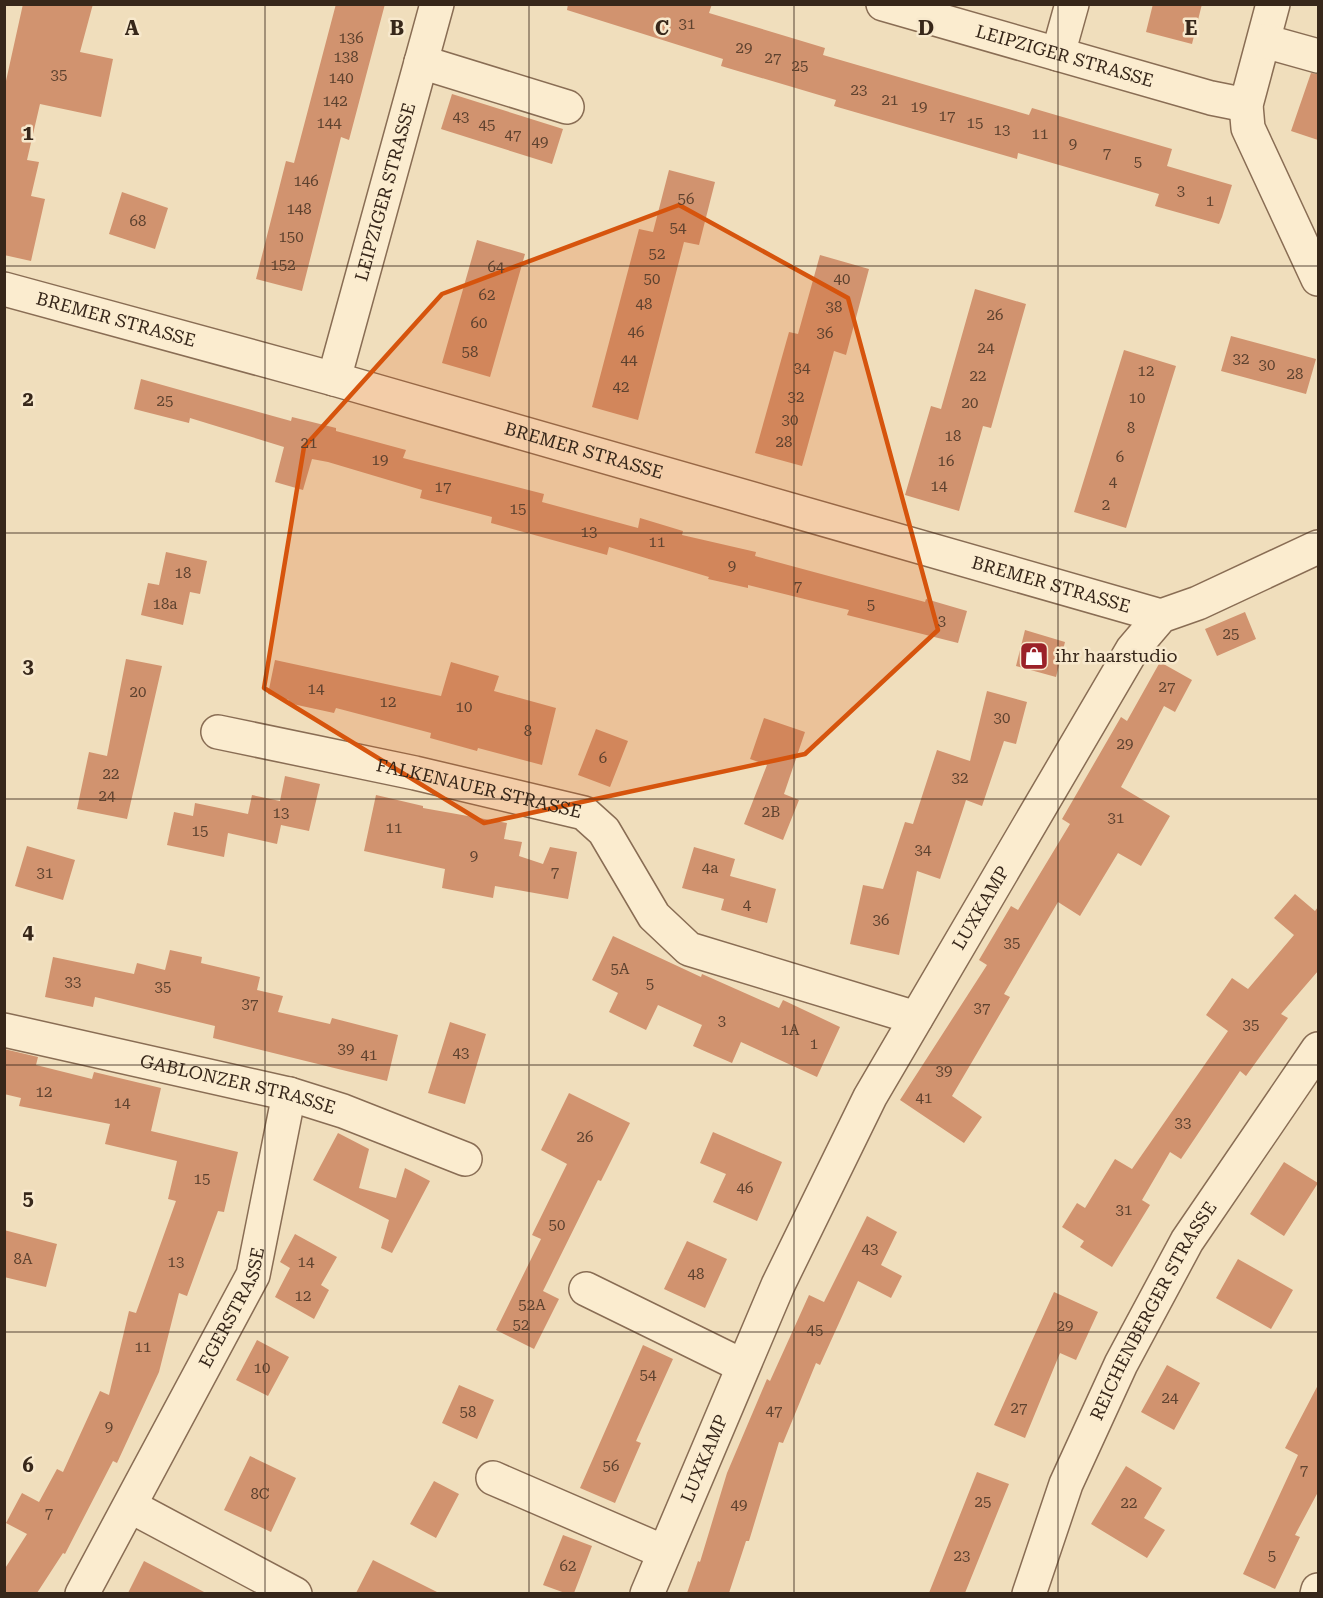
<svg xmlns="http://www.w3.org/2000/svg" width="1323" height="1598" font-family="'Roboto Serif',serif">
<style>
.building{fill:#d1936f}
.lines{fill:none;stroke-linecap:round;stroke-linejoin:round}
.minor-casing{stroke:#896d54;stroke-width:36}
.minor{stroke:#fbeccf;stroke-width:33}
.marked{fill:#d6540d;fill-opacity:0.2;stroke:#d6540d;stroke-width:4.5;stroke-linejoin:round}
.grid{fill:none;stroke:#37271a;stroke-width:1.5;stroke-opacity:0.55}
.labels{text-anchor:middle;stroke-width:5;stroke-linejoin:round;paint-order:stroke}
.number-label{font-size:15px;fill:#5e422f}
.street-label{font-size:18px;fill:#37271a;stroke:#f7e8cc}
.poi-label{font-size:18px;fill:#37271a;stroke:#f7e8cc;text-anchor:start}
.grid-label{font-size:20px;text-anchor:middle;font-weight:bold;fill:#37271a;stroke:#f7e8cc;stroke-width:5;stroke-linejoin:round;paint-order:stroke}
</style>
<rect width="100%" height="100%" fill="#f0debc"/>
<path class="building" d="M23,4H93L80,52L113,59L101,117L40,104L27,160L39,162L31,196L45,199L31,261L4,255V90Z
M336,4H385L349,140L341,137L302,291L256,279L286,161L294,163Z
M568,4H712L709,13L825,48L823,55L1029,115L1032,108L1172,149L1167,166L1232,185L1222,217L1219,224L1155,206L1159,194L1018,153L1017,159L834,106L836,100L721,66L723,59L567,10Z
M1153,4H1202L1192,44L1146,32Z
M1311,73L1318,74V140L1291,131Z
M452,94L563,129L552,164L441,129Z
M669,170L715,182L699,245L684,242L638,420L592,407L639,229L653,232Z
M122,192L168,208L155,249L109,234Z
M477,240L525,254L490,377L442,363Z
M820,255L869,269L846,355L834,351L802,466L755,453L789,332L798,334Z
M975,289L1026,304L991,428L983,426L959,511L905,495L931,406L941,409Z
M1231,336L1316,359L1306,394L1221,371Z
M1124,350L1176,366L1126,528L1074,512Z
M141,379L291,421L292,417L336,428V431L406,450L403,458L544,494L542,502L638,528L640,518L683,531L682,535L756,552L755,556L925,602L926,599L967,611L958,643L847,615L849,610L748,585V588L708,579L709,577L609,547L607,555L491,523L492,517L420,498L422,490L328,462L312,459L303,490L275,482L284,447L190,418L189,423L134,409Z
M166,552L207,561L200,594L190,592L183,625L141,615L148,583L159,585Z
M1245,612L1256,639L1217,656L1205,629Z
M1025,630L1065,642L1056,677L1016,666Z
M126,659L162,666L127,819L77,809L89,752L107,756Z
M275,660L441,696L451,662L499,676L494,691L556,708L542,765L478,748L477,751L430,738L431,733L336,708L334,713L288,703L289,700L268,694Z
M1160,662L1192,680L1175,712L1164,706L1121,787L1170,816L1141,866L1118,853L1080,916L1058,902L1004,994L1010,997L952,1096L982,1117L964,1143L900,1100L987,965L979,960L1011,906L1018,910L1070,824L1062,819L1121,717L1127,721Z
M987,691L1027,702L1016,744L1004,741L982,806L966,800L940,879L917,871L899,955L850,944L863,885L883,889L905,822L913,824L937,750L970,761Z
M764,718L805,732L784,794L799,800L783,840L744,824L767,765L750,759Z
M596,729L628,741L610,787L578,775Z
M285,776L320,784L309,831L281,825L277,844L228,833L224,857L167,845L174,812L193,816L195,803L248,814L252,795L280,801Z
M376,795L423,806V808L507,823L504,839L522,842L519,856L543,864L550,847L577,852L568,899L495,886L493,898L442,888L445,869L364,851Z
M27,846L75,860L63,900L15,886Z
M694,847L735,859L730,876L776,889L767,923L721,910L724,899L682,888Z
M1295,894L1315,911L1318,907V971L1281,1014L1288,1018L1246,1076L1240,1071L1181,1159L1170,1152L1142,1200L1150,1205L1112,1267L1080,1247L1084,1241L1062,1227L1077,1203L1085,1208L1115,1159L1132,1169L1228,1031L1206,1015L1232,978L1248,989L1294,935L1274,918Z
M613,936L701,977L702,974L779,1008L783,1000L840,1027L817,1077L741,1042L732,1063L693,1046L702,1025L658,1005L646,1030L609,1012L618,993L592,980Z
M170,950L202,957L201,963L260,977L257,990L283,996L278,1012L330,1024L332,1018L398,1035L387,1081L213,1038L215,1026L95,997L93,1007L45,997L53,957L134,974L137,963L165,970Z
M450,1022L486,1034L465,1104L428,1093Z
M4,1049L38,1057L36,1065L92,1079L94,1072L161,1088L151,1131L238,1152L224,1212L218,1211L187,1296L179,1293L159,1372L117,1463L113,1461L65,1554L63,1553L37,1593H4V1570L27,1534L6,1523L22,1493L39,1502L57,1469L63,1472L100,1391L109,1395L129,1311L136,1313L176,1201L168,1199L177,1161L105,1144L110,1124L19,1106L21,1098L4,1094Z
M569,1093L630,1123L601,1181L598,1180L543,1291L559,1299L534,1349L496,1330L541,1239L532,1235L567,1164L541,1150Z
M713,1132L782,1162L757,1221L713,1202L726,1174L700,1163Z
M338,1133L369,1149L359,1188L396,1198L405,1168L430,1181L392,1253L381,1248L389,1220L313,1180Z
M1284,1162L1318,1183L1284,1236L1250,1214Z
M867,1216L897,1232L881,1265L902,1276L891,1298L858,1281L820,1365L816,1363L783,1443L779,1442L749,1541H746L729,1593H687L698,1561L700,1562L727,1473L767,1379L770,1381L809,1295L824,1302Z
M4,1230L57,1244L46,1287L4,1277Z
M295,1234L337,1257L321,1285L329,1290L314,1319L275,1297L290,1268L280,1262Z
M687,1241L727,1259L705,1308L664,1289Z
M1238,1259L1293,1290L1271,1329L1216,1298Z
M1054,1292L1098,1312L1076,1360L1060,1353L1025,1438L994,1425Z
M257,1340L289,1357L268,1396L236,1380Z
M643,1345L673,1359L636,1441L641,1443L615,1503L580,1488Z
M1167,1365L1200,1383L1174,1430L1141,1412Z
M459,1385L494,1400L477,1439L442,1423Z
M1318,1385V1492L1295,1535L1300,1537L1275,1589L1243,1574L1298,1455L1285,1448Z
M250,1456L296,1478L271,1532L224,1510Z
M1126,1466L1162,1488L1144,1518L1165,1530L1147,1558L1091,1524Z
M977,1472L1009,1484L965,1593H929Z
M434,1481L459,1494L436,1538L410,1524Z
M563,1535L592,1546L574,1593H565L543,1585Z
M373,1560L439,1593H356Z
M144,1561L206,1593H128Z"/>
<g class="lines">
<g class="minor-casing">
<g id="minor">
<path id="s1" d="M883,4L1211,98L1246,105"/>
<path d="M1273,4L1246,105L1248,128L1318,279"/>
<path d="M1264,41L1318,56"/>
<path d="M1058,54L1072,4"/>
<path d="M421,62L567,107"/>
<path id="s2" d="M4,289L334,379L1161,616"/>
<path id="s3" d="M334,379L437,4"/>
<path id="s4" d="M218,732L415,773L584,813L604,831L654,916L689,949L916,1018"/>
<path id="s5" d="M4,1030L289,1094L343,1111L465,1159"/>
<path d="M586,1289L743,1366"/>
<path d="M493,1478L664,1552"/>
<path d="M130,1506L295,1594"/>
<path id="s6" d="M82,1594L253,1275L289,1094"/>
<path id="s7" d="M647,1594L778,1285L870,1097L1132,650L1161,616L1198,603L1318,547"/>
<path id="s8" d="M1029,1594L1066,1484L1121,1364L1187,1241L1318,1049"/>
<path d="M1317,1594L1318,1590"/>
</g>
</g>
<use href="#minor" class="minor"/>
</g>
<path class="marked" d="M679,205L848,298L938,630L805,754L484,823L264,688L304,447L442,294Z"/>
<path class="grid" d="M265,4V1594M529,4V1594M794,4V1594M1058,4V1594M4,266H1318M4,533H1318M4,799H1318M4,1065H1318M4,1332H1318"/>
<defs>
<g id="shop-square" transform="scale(1.5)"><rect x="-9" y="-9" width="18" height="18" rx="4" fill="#9b2128" stroke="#f7e8cc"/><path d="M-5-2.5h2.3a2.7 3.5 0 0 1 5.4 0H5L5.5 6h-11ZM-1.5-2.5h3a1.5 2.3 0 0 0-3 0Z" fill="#fff"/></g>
</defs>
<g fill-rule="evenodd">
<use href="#shop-square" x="1034" y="656"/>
</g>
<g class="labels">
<g class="number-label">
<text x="687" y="29">31</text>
<text x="351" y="43">136</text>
<text x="744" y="53">29</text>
<text x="346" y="62">138</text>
<text x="773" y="63">27</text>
<text x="800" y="71">25</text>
<text x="59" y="80">35</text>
<text x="341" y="83">140</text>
<text x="859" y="95">23</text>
<text x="890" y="105">21</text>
<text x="335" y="106">142</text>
<text x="919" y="112">19</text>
<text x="947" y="121">17</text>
<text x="461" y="122">43</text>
<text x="329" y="128">144</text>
<text x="975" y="128">15</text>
<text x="487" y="130">45</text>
<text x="1002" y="135">13</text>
<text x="1040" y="139">11</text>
<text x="513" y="140">47</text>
<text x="540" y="147">49</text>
<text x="1073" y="149">9</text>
<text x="1107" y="158">7</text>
<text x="1138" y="167">5</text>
<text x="306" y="186">146</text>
<text x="1181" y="196">3</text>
<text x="686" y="204">56</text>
<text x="1210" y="206">1</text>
<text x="299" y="214">148</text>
<text x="138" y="226">68</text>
<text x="678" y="233">54</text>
<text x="291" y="242">150</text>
<text x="657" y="259">52</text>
<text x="283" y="270">152</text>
<text x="496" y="272">64</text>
<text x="652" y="284">50</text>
<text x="842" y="284">40</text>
<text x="487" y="300">62</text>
<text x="644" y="309">48</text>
<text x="834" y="312">38</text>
<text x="995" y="320">26</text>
<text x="479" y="328">60</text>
<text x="636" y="337">46</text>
<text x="825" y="338">36</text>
<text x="986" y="353">24</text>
<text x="470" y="357">58</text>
<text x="1241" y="364">32</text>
<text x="629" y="365">44</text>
<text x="1267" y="370">30</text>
<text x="802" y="373">34</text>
<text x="1146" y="376">12</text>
<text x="1295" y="379">28</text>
<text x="978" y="381">22</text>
<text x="621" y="392">42</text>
<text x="796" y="402">32</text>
<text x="1137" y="403">10</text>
<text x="165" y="406">25</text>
<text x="970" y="408">20</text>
<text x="790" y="425">30</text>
<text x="1131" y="433">8</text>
<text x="953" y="441">18</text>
<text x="784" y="447">28</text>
<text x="309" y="448">21</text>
<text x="1120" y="462">6</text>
<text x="380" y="465">19</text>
<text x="946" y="466">16</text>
<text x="1113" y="487">4</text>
<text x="939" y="491">14</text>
<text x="443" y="492">17</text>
<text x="1106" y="510">2</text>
<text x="518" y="514">15</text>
<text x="589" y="537">13</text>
<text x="657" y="547">11</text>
<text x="732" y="571">9</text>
<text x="183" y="578">18</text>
<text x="798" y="591">7</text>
<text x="165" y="609">18a</text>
<text x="871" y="610">5</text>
<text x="942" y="626">3</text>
<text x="1231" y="639">25</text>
<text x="1167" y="692">27</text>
<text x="316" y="694">14</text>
<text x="138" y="697">20</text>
<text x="388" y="707">12</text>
<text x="464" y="712">10</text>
<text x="1002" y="723">30</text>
<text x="528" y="736">8</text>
<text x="1125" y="749">29</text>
<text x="603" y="763">6</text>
<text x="111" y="779">22</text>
<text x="960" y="783">32</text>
<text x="107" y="801">24</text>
<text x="771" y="817">2B</text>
<text x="281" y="818">13</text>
<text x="1116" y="823">31</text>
<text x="394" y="833">11</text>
<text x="200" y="836">15</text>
<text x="923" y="855">34</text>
<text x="474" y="861">9</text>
<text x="710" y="873">4a</text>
<text x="555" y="877">7</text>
<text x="45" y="878">31</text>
<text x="747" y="910">4</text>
<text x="881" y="925">36</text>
<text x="1012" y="948">35</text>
<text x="620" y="974">5A</text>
<text x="73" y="987">33</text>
<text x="650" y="989">5</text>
<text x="163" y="992">35</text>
<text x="250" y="1009">37</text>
<text x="982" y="1013">37</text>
<text x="722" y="1026">3</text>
<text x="1251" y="1030">35</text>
<text x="790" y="1035">1A</text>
<text x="814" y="1049">1</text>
<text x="346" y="1054">39</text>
<text x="461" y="1058">43</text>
<text x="369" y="1060">41</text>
<text x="944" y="1076">39</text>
<text x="44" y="1097">12</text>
<text x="924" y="1103">41</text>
<text x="122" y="1108">14</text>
<text x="1183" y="1128">33</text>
<text x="585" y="1142">26</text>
<text x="202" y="1184">15</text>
<text x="745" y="1193">46</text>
<text x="1124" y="1215">31</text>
<text x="557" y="1230">50</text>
<text x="870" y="1254">43</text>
<text x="23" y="1264">8A</text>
<text x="176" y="1267">13</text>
<text x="306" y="1267">14</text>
<text x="696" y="1279">48</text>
<text x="303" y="1301">12</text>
<text x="532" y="1310">52A</text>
<text x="521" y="1330">52</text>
<text x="1065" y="1331">29</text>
<text x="815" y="1335">45</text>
<text x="143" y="1352">11</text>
<text x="262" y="1373">10</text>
<text x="648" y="1380">54</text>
<text x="1170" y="1403">24</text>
<text x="1019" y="1413">27</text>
<text x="774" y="1416">47</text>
<text x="468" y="1417">58</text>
<text x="109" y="1432">9</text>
<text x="611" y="1471">56</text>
<text x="1304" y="1475">7</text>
<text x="260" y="1499">8C</text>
<text x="983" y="1507">25</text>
<text x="1129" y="1508">22</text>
<text x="739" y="1510">49</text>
<text x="49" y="1518">7</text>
<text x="962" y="1561">23</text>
<text x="1272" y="1561">5</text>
<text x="568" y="1571">62</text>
</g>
<g class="street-label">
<text dy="6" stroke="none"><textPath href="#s1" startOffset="189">LEIPZIGER STRASSE</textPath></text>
<text dy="6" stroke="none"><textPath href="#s3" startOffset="194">LEIPZIGER STRASSE</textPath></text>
<text dy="6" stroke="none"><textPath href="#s2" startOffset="116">BREMER STRASSE</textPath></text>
<text dy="6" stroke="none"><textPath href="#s2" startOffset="602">BREMER STRASSE</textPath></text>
<text dy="6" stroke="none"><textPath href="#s2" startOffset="1088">BREMER STRASSE</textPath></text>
<text dy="6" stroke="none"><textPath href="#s4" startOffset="267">FALKENAUER STRASSE</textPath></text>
<text dy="6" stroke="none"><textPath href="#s7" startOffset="764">LUXKAMP</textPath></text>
<text dy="6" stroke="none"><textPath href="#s5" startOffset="240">GABLONZER STRASSE</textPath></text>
<text dy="6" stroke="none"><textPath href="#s6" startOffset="324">EGERSTRASSE</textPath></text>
<text dy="6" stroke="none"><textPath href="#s8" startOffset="310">REICHENBERGER STRASSE</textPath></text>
<text dy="6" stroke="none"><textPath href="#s7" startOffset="147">LUXKAMP</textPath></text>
</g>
<g class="poi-label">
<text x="1055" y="662">ihr haarstudio</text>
</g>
</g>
<g class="grid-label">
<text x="132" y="35">A</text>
<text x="397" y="35">B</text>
<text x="662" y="35">C</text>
<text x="926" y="35">D</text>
<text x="1191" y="35">E</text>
<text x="28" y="140">1</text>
<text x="28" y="406">2</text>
<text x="28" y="673">3</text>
<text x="28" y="939">4</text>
<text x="28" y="1205">5</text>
<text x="28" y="1472">6</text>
</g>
<rect width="1323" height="1598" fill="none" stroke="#37271a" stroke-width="12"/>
</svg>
